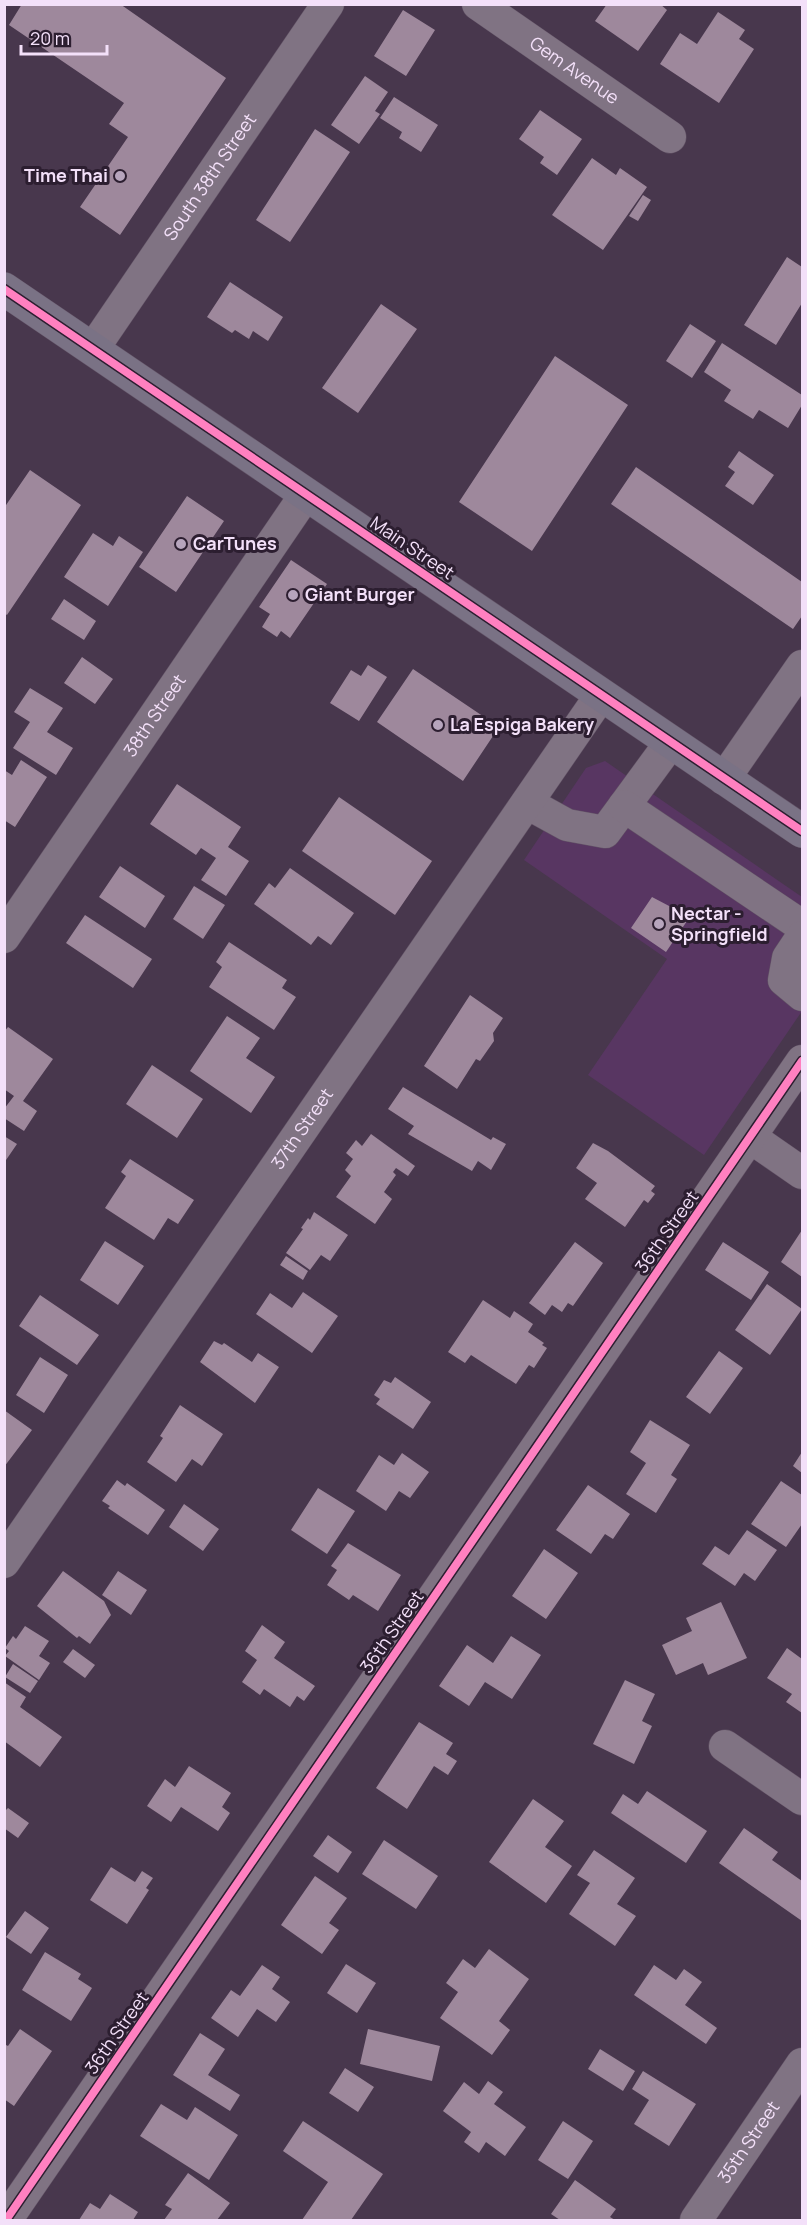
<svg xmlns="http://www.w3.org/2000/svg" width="807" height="2225" font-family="Manrope,sans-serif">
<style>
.built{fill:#583662}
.building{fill:#9e889c}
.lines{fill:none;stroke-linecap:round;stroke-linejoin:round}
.minor-casing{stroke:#625366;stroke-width:33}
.major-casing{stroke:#625366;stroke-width:34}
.minor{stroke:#807383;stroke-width:32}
.major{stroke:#7a7285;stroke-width:33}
.cycleway-casing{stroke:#2c1e30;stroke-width:11}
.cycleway{stroke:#ff80c0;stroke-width:8}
.poi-dot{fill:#b7a5bd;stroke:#2c1e30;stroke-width:2}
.labels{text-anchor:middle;stroke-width:6;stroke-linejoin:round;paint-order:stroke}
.street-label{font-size:18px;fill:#f3e0f9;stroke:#2c1e30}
.poi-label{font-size:18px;font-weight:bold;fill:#f3e0f9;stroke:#2c1e30;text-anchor:start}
</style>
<rect width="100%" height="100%" fill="#48374d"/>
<path class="built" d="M605,761L802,897V1011L704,1155L588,1075L667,959L524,860L586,768Z"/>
<path class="building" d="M22,4H120L226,78L120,235L80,207L128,137L109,124L124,103L9,25Z
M607,4H660L667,10L638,51L595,21Z
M403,10L435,30L406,76L374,56Z
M718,12L745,30L739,39L754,49L719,103L660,64L680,33L697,44Z
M365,76L388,92L375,111L380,114L359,144L331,125Z
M394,97L438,125L421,152L399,138L402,132L380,118Z
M540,110L582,139L557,175L540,163L544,157L519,139Z
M315,129L350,152L290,242L256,220Z
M592,158L616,175L620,168L647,187L603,250L552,215Z
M643,195L651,200L638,221L629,216Z
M787,257L802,267V303L776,345L744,325Z
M230,282L283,317L268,341L253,331L249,339L235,330L232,333L207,317Z
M381,304L417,329L358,413L322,388Z
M690,324L716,341L692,378L666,361Z
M722,343L802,395V405L788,428L759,410L753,419L724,401L731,390L704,372Z
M555,356L628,405L532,551L459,502Z
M739,451L774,475L753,505L725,486L735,472L728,467Z
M636,467L802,582V616L793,629L611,504Z
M30,470L81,505L7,615L4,613V508Z
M187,496L224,521L176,592L139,567Z
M93,533L113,546L119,536L143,552L108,606L64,577Z
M291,560L327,584L290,638L281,631L277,637L262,627L270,614L259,607Z
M64,599L96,621L84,640L51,619Z
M82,657L113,679L95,704L64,683Z
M368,665L387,677L359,721L330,703L351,670L361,676Z
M413,669L499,727L463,781L377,722Z
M30,688L63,708L47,732L73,748L56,775L13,748L30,722L14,712Z
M21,760L47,777L15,827L4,820V770L12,775Z
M177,784L241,827L228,847L249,861L226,896L201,880L216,858L201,848L196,855L150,824Z
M339,797L432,861L395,915L302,851Z
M120,866L165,896L145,928L99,897Z
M290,868L354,913L331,945L318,936L311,945L254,904L269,883L275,888Z
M194,886L225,905L203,939L173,919Z
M652,897L671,907L687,921L666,952L631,928Z
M85,915L152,959L133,988L66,943Z
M229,942L287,980L282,988L296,997L274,1030L209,987L222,967L216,962Z
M470,995L503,1018L493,1033L494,1041L480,1061L476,1059L457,1089L424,1066Z
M227,1016L260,1038L246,1058L275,1077L251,1113L190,1071Z
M8,1027L53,1059L23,1101L37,1111L24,1131L4,1118V1109L14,1096L4,1089V1032Z
M152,1065L203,1099L177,1138L126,1104Z
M403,1087L491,1140L493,1137L506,1144L491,1170L478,1161L472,1171L408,1134L414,1126L388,1109Z
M371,1134L415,1166L408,1176L396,1168L393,1172L396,1175L384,1192L392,1199L375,1224L336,1197L351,1176L345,1170L353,1159L346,1153L356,1140L362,1146Z
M4,1136L17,1144L4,1163Z
M593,1143L608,1151L655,1186L651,1191L655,1194L648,1203L644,1200L625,1227L585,1199L597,1183L576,1168Z
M130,1159L194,1200L178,1224L168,1218L154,1240L105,1208L126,1176L121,1172Z
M314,1212L348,1235L330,1261L321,1255L310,1270L286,1253L303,1229L301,1228L308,1218L310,1220Z
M802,1230V1277L781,1262Z
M105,1241L144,1266L118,1305L80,1280Z
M575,1242L603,1263L573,1306L568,1303L562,1312L552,1305L545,1315L529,1303Z
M723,1242L769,1272L751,1300L705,1270Z
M286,1256L308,1271L303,1280L280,1265Z
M767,1284L802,1309L770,1355L735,1330Z
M303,1292L338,1316L312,1353L256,1314L270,1293L292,1308Z
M40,1295L99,1335L77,1365L19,1326Z
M483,1300L510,1318L514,1311L533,1324L528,1332L544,1343L542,1345L547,1348L534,1368L529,1365L516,1384L471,1355L465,1363L448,1352Z
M214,1341L222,1345L224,1343L252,1362L258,1353L279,1367L255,1403L200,1362Z
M719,1351L743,1368L710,1414L686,1397Z
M40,1357L68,1375L44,1413L16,1395Z
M395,1377L431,1402L413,1429L376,1404L380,1399L374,1395L384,1380L391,1383Z
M180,1405L223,1434L202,1466L192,1459L176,1482L147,1462L163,1438L160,1436Z
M4,1410L32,1430L4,1467Z
M650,1420L690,1445L671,1475L677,1479L656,1513L626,1494L646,1463L630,1452Z
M802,1452V1473L793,1466Z
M402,1453L429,1472L410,1498L399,1491L386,1511L356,1491L379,1455L394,1465Z
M117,1480L125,1486L127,1483L165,1510L148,1535L108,1508L110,1506L102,1501Z
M781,1481L802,1495V1524L786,1547L751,1524Z
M588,1485L630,1514L613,1539L605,1534L591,1554L556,1530Z
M318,1488L355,1511L327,1554L291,1530Z
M184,1504L219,1529L203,1551L169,1527Z
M747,1530L777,1550L755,1581L744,1573L735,1586L702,1564L715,1546L729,1555Z
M348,1543L401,1575L378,1611L353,1595L349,1600L327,1585L337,1570L331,1566Z
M544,1549L578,1573L546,1619L512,1596Z
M63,1571L104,1601L111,1615L90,1644L79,1636L77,1638L37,1606Z
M118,1571L147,1590L131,1615L102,1595Z
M721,1602L747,1658L708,1675L703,1663L676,1675L662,1645L692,1631L686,1618Z
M262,1625L285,1642L274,1658L315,1686L304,1701L297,1696L290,1707L264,1689L260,1695L242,1682L257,1660L245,1651Z
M25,1626L49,1641L39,1656L50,1663L39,1680L5,1656L9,1651L5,1648L13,1636L16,1639Z
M511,1636L541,1655L512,1699L485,1682L469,1706L439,1686L467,1645L493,1663Z
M787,1648L802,1659V1713L786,1702L792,1694L767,1678Z
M73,1649L95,1665L85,1678L63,1662Z
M13,1664L38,1681L30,1693L5,1677Z
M625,1680L655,1694L642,1721L652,1726L634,1764L593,1744Z
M4,1682L26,1697L20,1707L62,1737L40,1767L4,1741Z
M419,1722L453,1743L446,1754L457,1761L448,1775L434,1766L407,1809L376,1788Z
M189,1766L231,1793L222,1807L230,1813L218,1831L181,1807L171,1822L147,1806L165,1779L175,1787Z
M647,1791L707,1831L686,1863L611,1813L623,1794L638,1804Z
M533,1799L564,1821L545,1847L572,1866L546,1903L489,1862Z
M8,1808L29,1823L18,1838L4,1828V1812Z
M744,1828L778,1852L772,1860L802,1881V1921L719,1863Z
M328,1835L352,1852L338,1873L313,1856Z
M384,1840L438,1876L416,1909L362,1874Z
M594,1850L635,1878L617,1904L636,1916L615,1946L569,1914L590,1883L577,1875Z
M111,1867L135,1882L142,1871L153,1878L146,1888L149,1890L127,1924L90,1900Z
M315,1876L347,1898L329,1923L339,1930L322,1954L281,1925Z
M25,1911L49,1928L31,1954L6,1937Z
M489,1949L529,1979L499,2021L510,2030L492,2055L440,2018L458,1992L446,1983L463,1959L475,1968Z
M45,1952L81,1974L78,1979L92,1988L71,2021L22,1990Z
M346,1964L376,1983L357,2013L327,1993Z
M262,1965L280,1977L272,1989L290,2002L276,2022L257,2009L238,2037L211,2018L231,1990L240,1996Z
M654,1965L676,1980L684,1969L702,1982L685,2005L717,2028L706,2044L634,1995Z
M20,2029L52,2051L14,2106L4,2099V2044L8,2046Z
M368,2029L440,2046L432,2081L360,2064Z
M200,2033L225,2049L208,2075L240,2095L230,2111L173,2075Z
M600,2049L635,2071L623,2091L588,2069Z
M345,2068L374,2087L358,2112L329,2093Z
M643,2071L696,2104L669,2146L634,2124L649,2100L632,2089Z
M488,2081L503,2092L494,2104L526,2127L505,2156L486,2142L479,2153L464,2142L471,2132L443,2111L464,2082L479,2094Z
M161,2104L187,2120L195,2107L238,2135L209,2180L140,2136Z
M303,2121L383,2174L351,2220H302L328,2182L283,2151Z
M563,2121L593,2141L568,2179L538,2160Z
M188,2173L230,2203L217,2220H164L172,2209L165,2205Z
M575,2180L616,2209L610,2217L615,2220H560L551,2214Z
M110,2194L138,2212L133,2220H79L90,2203L100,2209Z"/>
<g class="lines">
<g class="minor-casing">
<g id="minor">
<path id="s1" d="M478,4L670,137"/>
<path id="s2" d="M93,349L328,4"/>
<path d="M724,779L802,666"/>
<path d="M527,803L567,825L605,832L671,742"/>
<path d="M624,806L802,926"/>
<path id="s3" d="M4,937L306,494"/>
<path d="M802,937L788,958L784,980L802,995"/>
<path d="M750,1137L802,1173"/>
<path id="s4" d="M4,1562L601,695"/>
<path d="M725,1746L802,1799"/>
<path d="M6,2220L802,1061"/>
<path id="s5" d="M696,2220L802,2064"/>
</g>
</g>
<g class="major-casing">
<path id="major" d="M4,289L802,831"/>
</g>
<use href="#minor" class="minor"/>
<use href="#major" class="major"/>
<g class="cycleway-casing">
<path id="cycleway" d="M4,289L802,831
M6,2220L802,1061"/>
</g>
<use href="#cycleway" class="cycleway"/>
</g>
<g class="poi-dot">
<circle cx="120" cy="176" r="6"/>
<circle cx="181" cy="544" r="6"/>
<circle cx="293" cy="595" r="6"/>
<circle cx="438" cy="725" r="6"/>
<circle cx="659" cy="924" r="6"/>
</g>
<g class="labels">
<g class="street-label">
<text dy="6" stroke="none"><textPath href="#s1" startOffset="117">Gem Avenue</textPath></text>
<text dy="6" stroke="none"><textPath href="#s2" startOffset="208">South 38th Street</textPath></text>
<text transform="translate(412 548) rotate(34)" y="6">Main Street</text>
<text dy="6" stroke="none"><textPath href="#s3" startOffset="268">38th Street</textPath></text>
<text dy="6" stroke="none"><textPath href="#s4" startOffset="526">37th Street</textPath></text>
<text transform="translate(667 1232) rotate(-55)" y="6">36th Street</text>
<text transform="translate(392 1632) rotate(-55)" y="6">36th Street</text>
<text transform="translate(117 2033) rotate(-55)" y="6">36th Street</text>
<text dy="6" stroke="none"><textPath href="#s5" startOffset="94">35th Street</textPath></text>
</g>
<g class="poi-label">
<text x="108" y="182" text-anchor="end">Time Thai</text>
<text x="193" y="550">CarTunes</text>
<text x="305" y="601">Giant Burger</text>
<text x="450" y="731">La Espiga Bakery</text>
<text x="671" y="920">Nectar -<tspan x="671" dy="21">Springfield</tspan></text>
</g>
</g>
<rect width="807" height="2225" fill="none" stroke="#f3e0f9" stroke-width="12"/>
<path d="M21 45v9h86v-9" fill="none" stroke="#f3e0f9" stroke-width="3"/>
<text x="30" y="45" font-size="18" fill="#f3e0f9" stroke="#2c1e30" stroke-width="4.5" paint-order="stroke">20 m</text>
</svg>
